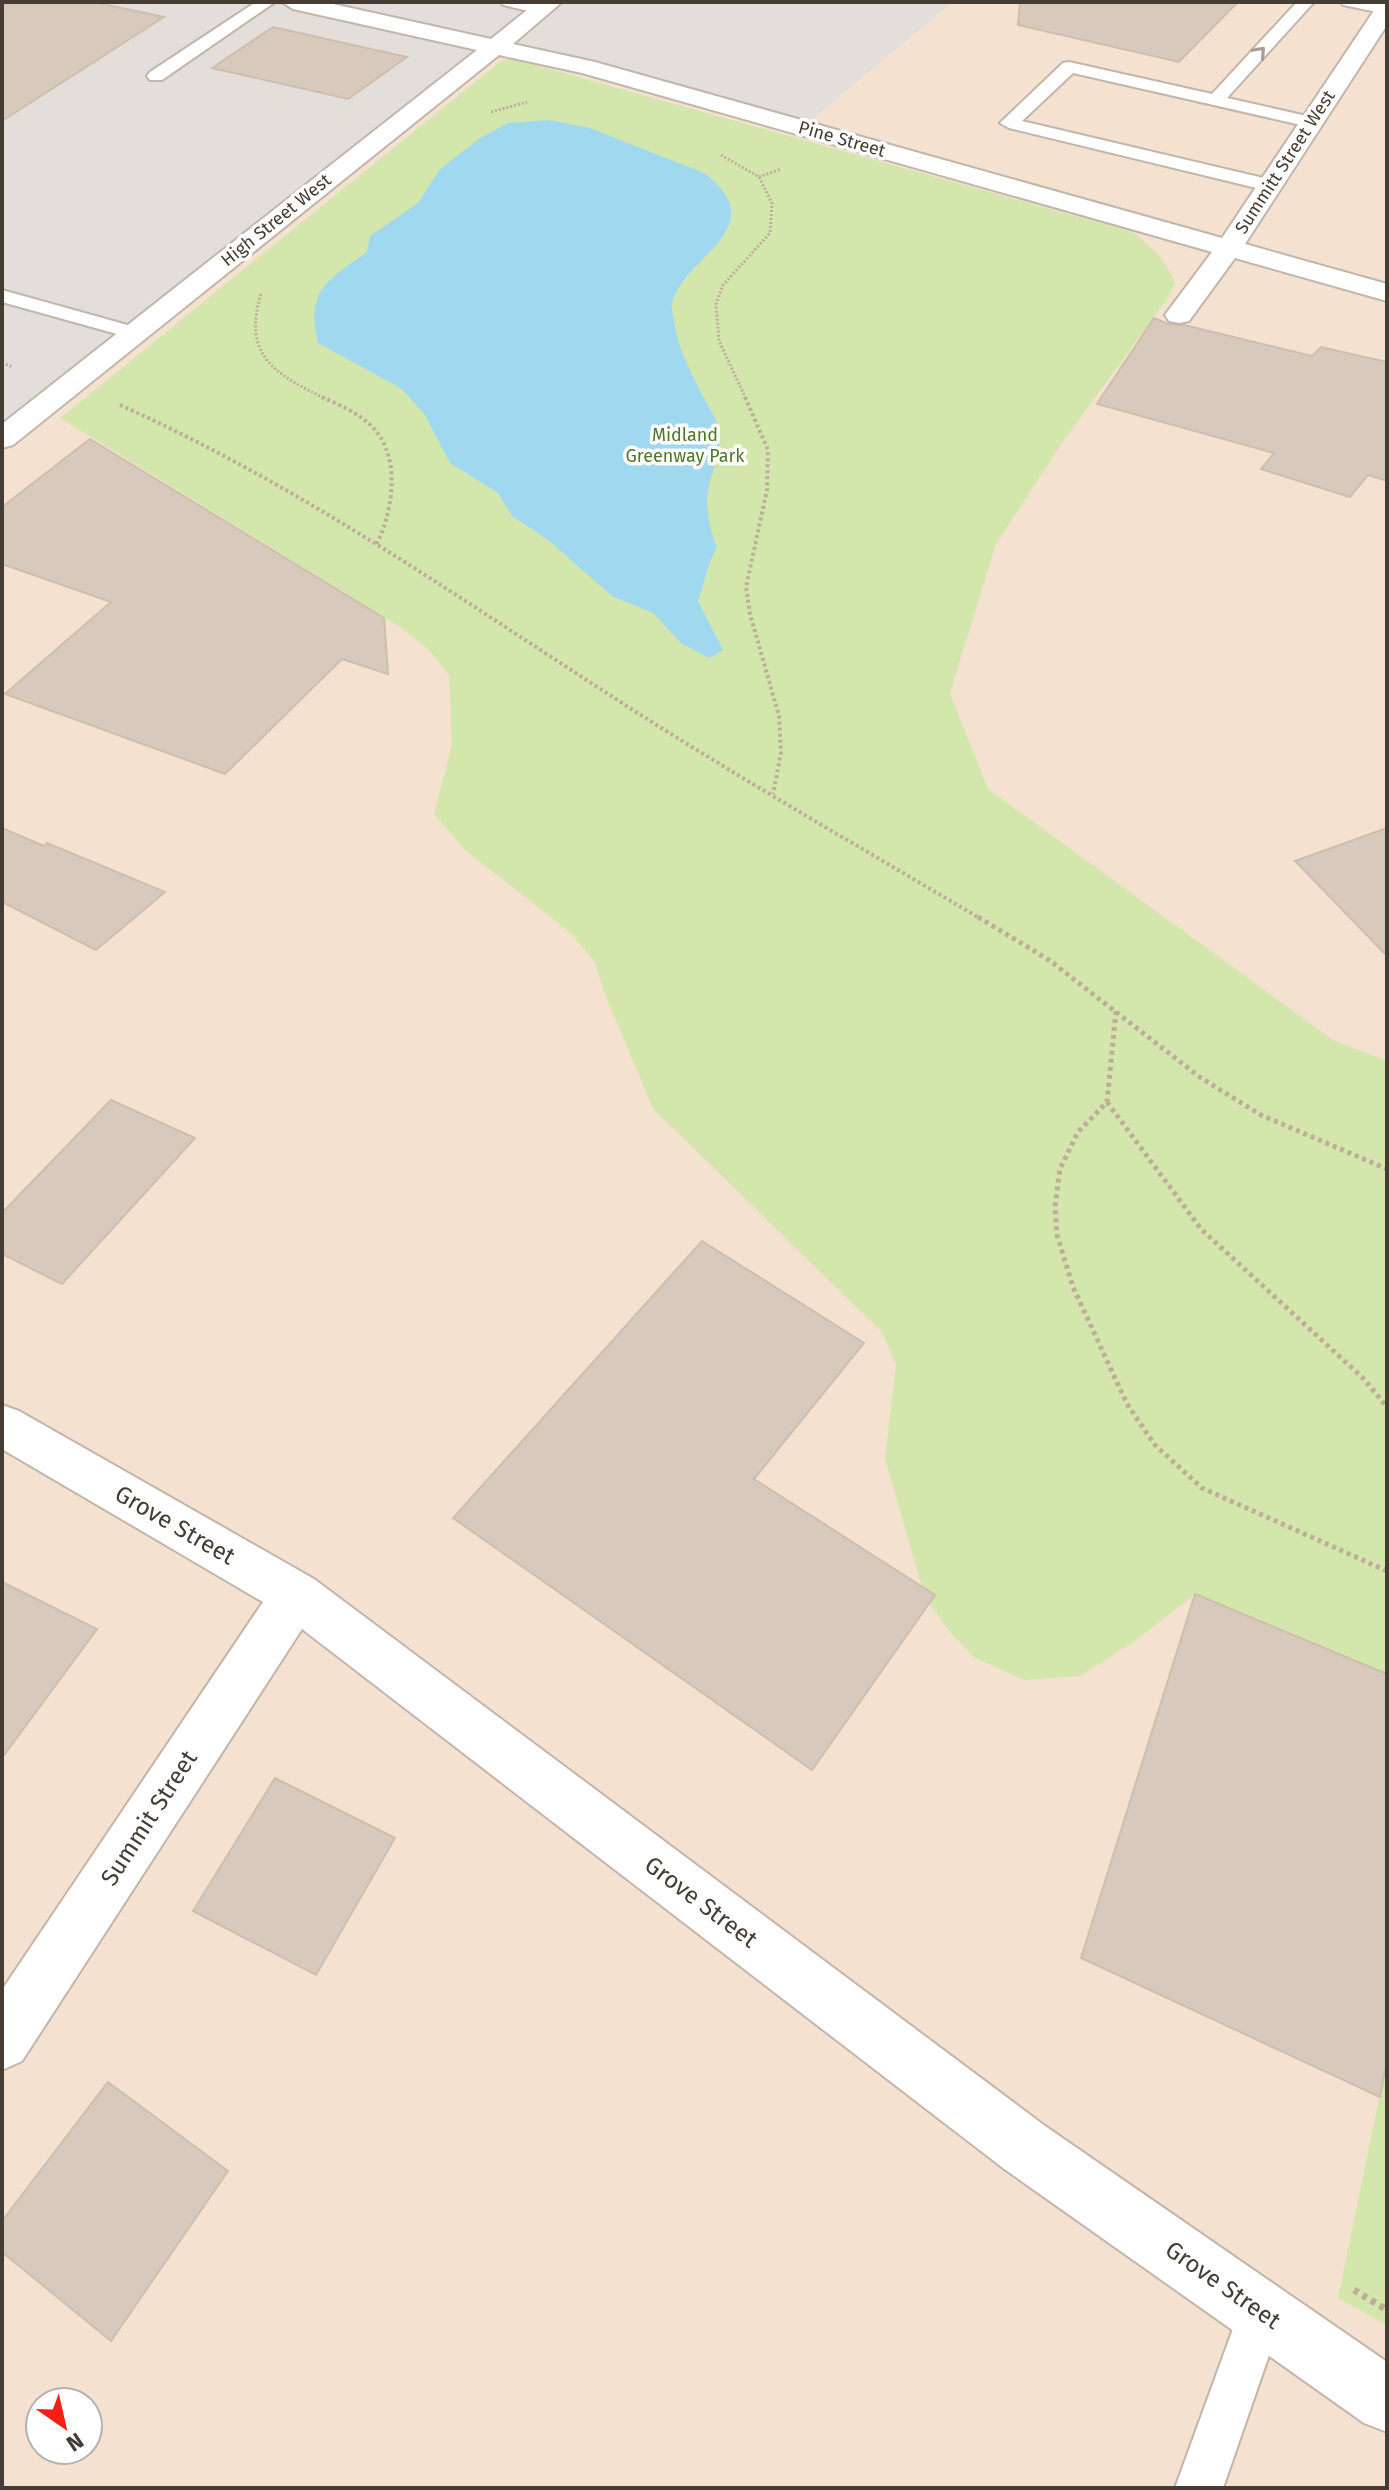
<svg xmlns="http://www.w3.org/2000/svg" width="1389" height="2490" font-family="'Fira Sans',sans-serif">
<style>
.commercial{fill:#f5e1cf;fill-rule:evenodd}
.industrial{fill:#e4deda}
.green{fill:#d3e7ad}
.water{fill:#a0d8f0}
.building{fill:#d7cabd;stroke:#cfbead;stroke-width:2}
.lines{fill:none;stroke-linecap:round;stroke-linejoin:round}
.service-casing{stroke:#c1b6aa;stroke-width:4}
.minor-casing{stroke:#c1b6aa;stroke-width:4}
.path-far3{stroke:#bfad99;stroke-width:3;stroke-dasharray:2 2;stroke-linecap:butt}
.path-far2{stroke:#bfad99;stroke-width:4;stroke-dasharray:3 3;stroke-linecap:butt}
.path-far1{stroke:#bfad99;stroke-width:5;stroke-dasharray:4 4;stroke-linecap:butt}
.path{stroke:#bfad99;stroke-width:7;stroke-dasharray:5 5;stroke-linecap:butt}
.service{fill:#fff;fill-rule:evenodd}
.minor{fill:#fff;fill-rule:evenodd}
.oneway{stroke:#a29e9a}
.labels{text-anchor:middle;stroke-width:7;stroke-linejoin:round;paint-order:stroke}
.far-street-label{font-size:18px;fill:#453c34;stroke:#fff}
.far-park-label{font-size:18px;fill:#4e7628;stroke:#fff}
.near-street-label{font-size:24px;fill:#453c34;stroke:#fff}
</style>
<rect width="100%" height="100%" fill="#f2ede5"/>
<path class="commercial" d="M953,2H1387V2488H2V438L495,45L803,127ZM40,2402H88V2450H40Z"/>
<path class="industrial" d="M2,2H953L803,127L495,45L2,438Z"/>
<path class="green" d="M510,58L1132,232C1153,247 1165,259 1175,283L1167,299L1062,443L996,544L950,693L988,789L1333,1040L1387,1061V1674L1195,1594L1135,1641L1080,1676L1024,1680L975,1658L948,1630L925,1597L885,1459L896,1364L882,1332L653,1109L604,992L595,962L571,933L466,851L434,814L452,744L449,675L428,649L400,627L60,418L501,61Z
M1387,2060V2325L1338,2298Z"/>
<path class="water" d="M549,120L590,128L704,173C776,228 684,255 672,303C671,308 673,315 674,321C678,350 691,373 705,400C709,408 716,418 719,427C723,446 715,464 710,481C704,502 708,527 717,547C707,564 705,582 698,601L723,650L709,658L682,644L653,613L612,596L547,539L512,516L498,493L450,463L425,415L402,389L318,343C305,290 328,280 367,252L370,236L418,203L439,170L480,138L508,123Z"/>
<path class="building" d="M2,2H93L164,17L2,121Z
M1020,2H1238L1179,62L1018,25Z
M273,27L407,57L348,99L212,68Z
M1154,318L1168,324L1184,325L1312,356L1321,347L1387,362V481L1368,475L1350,497L1261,469L1274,453L1097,404Z
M90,439L384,618L388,674L342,659L225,774L5,694L111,602L2,564V507Z
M2,828L44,846L47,843L165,892L96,950L2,902Z
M1387,828V956L1295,861Z
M111,1100L195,1138L62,1284L2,1254V1213Z
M702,1241L864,1343L754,1479L935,1595L812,1770L453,1518Z
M2,1582L97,1629L2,1758Z
M1195,1594L1387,1674V2060L1380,2097L1081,1958Z
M275,1778L395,1838L316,1975L193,1911Z
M108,2082L228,2171L111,2341L2,2252V2221Z"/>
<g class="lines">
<g class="service-casing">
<path id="service" d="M256,2H275L162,80H150L147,76L150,72Z
M501,2H532L550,9L542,14L503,5Z
M1297,2H1314L1227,98L1316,118L1319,122L1316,126L1310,127L1073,73L1022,121L1276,181L1278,185L1276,189L1269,191L1009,128L1000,123L1063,63L1069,62L1212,94Z
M1341,2L1387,4V14L1343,5Z
M2,290L142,329L145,333L135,339L2,302Z
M1261,2289L1277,2296L1284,2312L1223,2488H1175L1245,2296Z"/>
</g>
<g class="minor-casing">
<path id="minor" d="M282,2H324L491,39L537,2H562L513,44L595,62L1222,238L1379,3L1387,2V25L1245,244L1387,284V301L1235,258L1189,321L1179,323L1169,321L1165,315L1212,252L582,73L499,55L13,445L2,448V424L477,50L293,9Z
M2,1405L19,1411L314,1579L1045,2126L1387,2362V2432L1364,2423L1003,2168L302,1629L22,2061L2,2070V1990L263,1602L2,1449Z"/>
</g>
<path class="path-far3" d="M491,112L527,102
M721,155L759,177L772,203L770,233L723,285L716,304L719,341L746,399
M759,177L781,169
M261,294C242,356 275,374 326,399
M2,363L13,367"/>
<path class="path-far2" d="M322,397C342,406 366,416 379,435C400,465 392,515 376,545
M745,397L768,450L767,490L746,587L750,614L779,716L781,753L773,794
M120,405C297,484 456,596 619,701C737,777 860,847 981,919"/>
<path class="path-far1" d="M978,917L1049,960L1201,1078L1261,1115L1387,1169
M1116,1011L1107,1102L1078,1132L1060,1169L1055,1207L1057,1235L1073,1287L1127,1404L1155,1445L1202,1488L1387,1571
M1107,1102L1201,1229L1363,1378L1387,1407"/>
<path class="path" d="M1354,2290L1387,2310"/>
<use href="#service" class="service"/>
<use href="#minor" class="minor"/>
</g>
<defs><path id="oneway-chevron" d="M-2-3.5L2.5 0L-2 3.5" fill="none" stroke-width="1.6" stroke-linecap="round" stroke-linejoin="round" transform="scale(2)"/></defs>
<use class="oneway" href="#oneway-chevron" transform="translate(1260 52) rotate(-48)"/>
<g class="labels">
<g class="far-street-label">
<text transform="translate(842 139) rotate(16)" y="6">Pine Street</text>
<text transform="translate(1285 162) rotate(-57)" y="6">Summitt Street West</text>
<text transform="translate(276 220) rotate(-39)" y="6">High Street West</text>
</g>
<g class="far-park-label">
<text x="685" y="441">Midland<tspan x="685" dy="21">Greenway Park</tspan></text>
</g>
<g class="near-street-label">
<text transform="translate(175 1525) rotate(30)" y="8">Grove Street</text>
<text transform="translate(149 1818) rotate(-57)" y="8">Summit Street</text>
<text transform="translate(701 1902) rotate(37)" y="8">Grove Street</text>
<text transform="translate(1223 2285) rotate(35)" y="8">Grove Street</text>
</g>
</g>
<rect width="1389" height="2490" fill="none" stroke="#453c34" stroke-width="8"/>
<g transform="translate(64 2426) rotate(146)"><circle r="38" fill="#ffffff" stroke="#b5b1ae" stroke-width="2"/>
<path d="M0-6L14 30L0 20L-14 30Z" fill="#f91e15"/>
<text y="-12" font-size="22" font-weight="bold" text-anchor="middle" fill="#453c34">N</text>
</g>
</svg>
